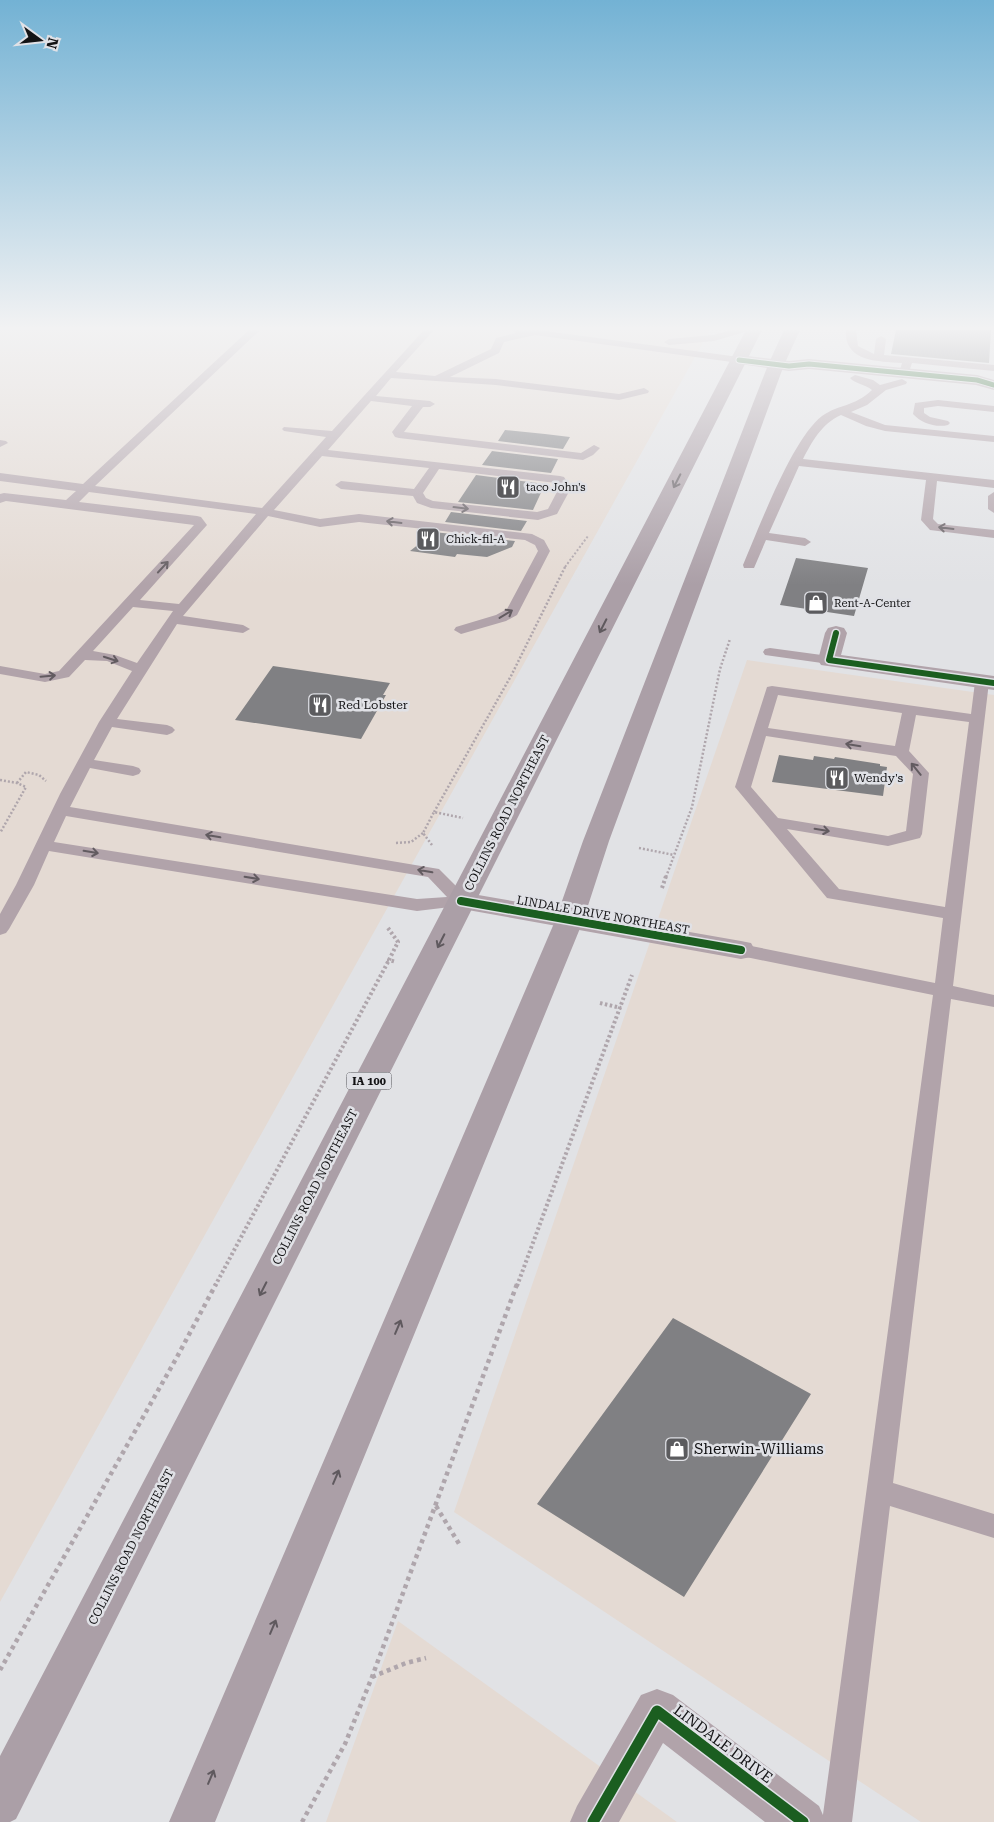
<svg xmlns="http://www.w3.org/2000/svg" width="994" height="1822" font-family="'Roboto Serif',serif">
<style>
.commercial{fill:#e4dad3}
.building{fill:#808083}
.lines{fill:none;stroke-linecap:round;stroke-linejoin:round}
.path-far3{stroke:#afa6ac;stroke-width:2;stroke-dasharray:2 2;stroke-linecap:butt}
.path-far2{stroke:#afa6ac;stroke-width:2.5;stroke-dasharray:2 2;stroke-linecap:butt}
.path-far1{stroke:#afa6ac;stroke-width:4;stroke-dasharray:2.5 2.5;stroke-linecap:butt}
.path{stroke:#afa6ac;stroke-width:4.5;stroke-dasharray:4 4;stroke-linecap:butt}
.lane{fill:#b1a3aa;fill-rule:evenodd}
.street{fill:#b1a3aa;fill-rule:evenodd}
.highway{fill:#ab9fa7;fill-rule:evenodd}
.cycleway-far3-casing{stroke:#e0e1e6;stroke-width:7}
.cycleway-far2-casing{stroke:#e0e1e6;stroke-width:9}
.cycleway-far1-casing{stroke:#e0e1e6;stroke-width:11}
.cycleway-casing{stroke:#e0e1e6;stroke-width:14}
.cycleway-far3{stroke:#1b5e20;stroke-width:5}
.cycleway-far2{stroke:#1b5e20;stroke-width:6}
.cycleway-far1{stroke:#1b5e20;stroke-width:8}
.cycleway{stroke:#1b5e20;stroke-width:11}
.oneway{stroke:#5f595e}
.oneway2{stroke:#625b60}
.labels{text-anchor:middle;stroke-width:5;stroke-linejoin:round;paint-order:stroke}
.far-poi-label{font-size:11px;fill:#131315;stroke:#e0e1e6;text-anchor:start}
.shield{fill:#e0e1e6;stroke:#505154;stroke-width:1}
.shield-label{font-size:11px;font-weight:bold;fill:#131315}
.poi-label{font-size:12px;fill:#131315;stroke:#e0e1e6;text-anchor:start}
.street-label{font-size:12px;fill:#131315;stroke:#e0e1e6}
.near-poi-label{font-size:15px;fill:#131315;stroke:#e0e1e6;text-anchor:start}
.near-street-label{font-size:15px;fill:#131315;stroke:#e0e1e6}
</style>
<rect width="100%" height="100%" fill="#e1e2e5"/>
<path class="commercial" d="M0,330H710L0,1602Z
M747,660L994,695V1822H921L454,1512Z
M398,1621L677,1822H326Z"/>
<path class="building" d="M896,330H991L989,363L891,354Z
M505,430L545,434L570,437L563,449L498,441Z
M492,451L558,459L551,473L482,465Z
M476,475L545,484L533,510L458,502Z
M451,512L527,521L521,531L445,522Z
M434,532L515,541L512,547L487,557L457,554L455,557L410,551Z
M796,558L868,568L854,616L780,605Z
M273,666L390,683L383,695H386L361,739L235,720Z
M779,755L813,760L814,756L834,759L835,757L880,764V766L887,767L883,796L772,782Z
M673,1318L811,1394L684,1597L537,1504Z"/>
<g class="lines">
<path class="path-far3" d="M565,567L588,536"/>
<path class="path-far2" d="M0,780L17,783L26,787L0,833
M17,783L26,772L39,775L46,781
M434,812L511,676L566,565
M396,843L411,842L423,833
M432,845L423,833L434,812L463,818
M639,848L674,855
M666,877L692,807L720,669L730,639"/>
<path class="path-far1" d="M662,888L666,876
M388,928L398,942L389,960L396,962
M600,1003L621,1008
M215,1286L389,960
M517,1286L632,975"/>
<path class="path" d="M436,1506L461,1547
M0,1670L177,1357L216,1284
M372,1677L406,1663L426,1658
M302,1822L345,1744L372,1677L517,1284"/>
<path class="lane" d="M249,330H260L95,486L262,508L326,437L284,431L282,429L284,427L332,431L424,330H434L396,372L435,376L491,349L496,338L516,333L513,330H538L739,357L744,360L739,363L535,335L504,342L499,353L450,377L496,379L619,394L644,388L649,391L648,393L619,400L496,385L391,378L376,396L430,401L435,404L430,407H423L404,432L581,453L594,445L600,448L593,455L583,460L399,438L395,437L392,432L412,406L371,401L328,450L560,476L564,477L571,488L557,514L538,520L431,508L417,503L413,496L341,489L335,485L341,481L414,489L429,468L322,456L274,510L320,519L359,514L532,534L544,540L550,551L517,615L506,621L461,634L454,630L456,627L496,615L507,609L538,551L535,545L525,540L359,522L320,527L268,516L183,616L243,625L250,629L243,633L177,624L117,719L167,725L172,727L175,730L172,733L167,735L112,727L94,760L133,766L139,768L141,771L139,774L133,776L90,768L70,807L433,868L439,869L467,897L470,901L467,905L417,911L49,851L34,885L9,929L6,933L0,935V914L16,885L60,794L99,722L132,671L107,661L85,660L69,677L45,682L0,674V666L45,674L59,671L194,525L6,501L0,503V494L4,493L66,500L76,491L0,481V473L83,484ZM439,469L556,483L559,488L548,509L537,512L433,501L426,498L423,493ZM89,492L256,514L179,604L140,600L207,525L201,517L197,516L79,502ZM133,607L173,611L137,663L115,655L93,651ZM66,816L428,877L447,897L417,899L54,842Z
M732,330H747L745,332L714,341L669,345L664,342L669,339L713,335Z
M846,330H856L858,346L874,354L876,339L881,336L886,339L884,355L994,365V371L912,363L908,375H900L899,373L902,363C878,361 844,362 846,330Z
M855,375L873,380L880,385L902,379L907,382L906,384L886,390L867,405L851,412L885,425L994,436V442L885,431L866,426L841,415C821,424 812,442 803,459L994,480V488L937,481L933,519L938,524L994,530V538L930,530L921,520L926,480L799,466L769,533L805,538L811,542L805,546L766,540L754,568H744L743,565C759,528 792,439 822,416C839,404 854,407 872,390C865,384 855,384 850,378Z
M938,400L994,406V412L938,406L924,408V413L930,417L948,421L950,423L948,425C936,428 921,423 913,414L915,403Z
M0,440L6,441L8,443L0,447Z
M994,492V513L988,509V496Z
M770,648L829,656L834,657L836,660L834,663L829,664L765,655L763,652L765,649Z
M982,678L987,679L989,682L953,986L994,995V1007L951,999L893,1483L994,1514V1538L890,1506L852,1822H822L933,995L741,956L735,954L732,950L735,946L741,944L935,983L943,918L827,898L735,787L767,687L772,686L971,714L975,682L977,679ZM778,695L902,713L895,746L768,728ZM916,715L969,722L945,907L839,889L787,829L888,846L920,838L922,834L929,773L909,751ZM766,736L896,756L913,774L906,831L888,836L778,818L751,787Z"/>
<path class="street" d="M739,355L789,361L809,359L977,375L994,380V390L976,385L809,369L789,371L733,363L731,360L733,357Z
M836,626L844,628L847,633L841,655L994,676V690L821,665L818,660L825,633L828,628Z
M461,892L741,941L751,943L755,950L751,957L741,959L451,907L447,901L451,895Z
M657,1689L673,1695L819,1806L826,1822H765L663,1743L619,1822H570L577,1806L641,1695Z"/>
<path class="highway" d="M746,330H762L16,1819L10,1822H0V1756Z
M784,330H800L784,365L609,841L583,921L215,1822H169L555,921L583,841L768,365Z"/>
<g class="cycleway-far3-casing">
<path id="cycleway-far3" d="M739,360L789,366L809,364L977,380L994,385"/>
</g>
<g class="cycleway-far2-casing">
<path id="cycleway-far2" d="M836,633L829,660L994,683"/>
</g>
<g class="cycleway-far1-casing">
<path id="cycleway-far1" d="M461,901L741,950"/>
</g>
<g class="cycleway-casing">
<path id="cycleway" d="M593,1822L657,1711L803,1822"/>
</g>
<use href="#cycleway-far3" class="cycleway-far3"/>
<use href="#cycleway-far2" class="cycleway-far2"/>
<use href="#cycleway-far1" class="cycleway-far1"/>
<use href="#cycleway" class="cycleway"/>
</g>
<defs><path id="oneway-shaft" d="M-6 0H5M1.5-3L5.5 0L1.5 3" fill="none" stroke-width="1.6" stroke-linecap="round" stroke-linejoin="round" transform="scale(1.25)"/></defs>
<g class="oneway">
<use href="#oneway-shaft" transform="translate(677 481) rotate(117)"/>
<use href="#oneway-shaft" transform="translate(603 626) rotate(117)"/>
<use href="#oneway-shaft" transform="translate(441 941) rotate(117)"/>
<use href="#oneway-shaft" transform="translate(263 1289) rotate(117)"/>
<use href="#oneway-shaft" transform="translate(398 1327) rotate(-67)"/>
<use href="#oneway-shaft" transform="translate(336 1477) rotate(-67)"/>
<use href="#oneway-shaft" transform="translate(273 1627) rotate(-67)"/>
<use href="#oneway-shaft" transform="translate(211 1777) rotate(-67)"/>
</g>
<g class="oneway2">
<use href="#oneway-shaft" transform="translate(461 508) rotate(7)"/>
<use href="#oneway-shaft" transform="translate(394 522) rotate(-173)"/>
<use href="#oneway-shaft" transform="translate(946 528) rotate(-173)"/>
<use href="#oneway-shaft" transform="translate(163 567) rotate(-47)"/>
<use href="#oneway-shaft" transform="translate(506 614) rotate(-31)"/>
<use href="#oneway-shaft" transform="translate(111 659) rotate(18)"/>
<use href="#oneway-shaft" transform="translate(48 676) rotate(-5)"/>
<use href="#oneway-shaft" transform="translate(853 745) rotate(-171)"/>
<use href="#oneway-shaft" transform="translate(916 769) rotate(-129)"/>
<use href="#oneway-shaft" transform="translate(822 830) rotate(9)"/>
<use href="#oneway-shaft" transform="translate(213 836) rotate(-170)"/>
<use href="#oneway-shaft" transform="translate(91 852) rotate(9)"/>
<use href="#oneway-shaft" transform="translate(425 871) rotate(-170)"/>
<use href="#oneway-shaft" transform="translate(252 878) rotate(9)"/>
</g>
<linearGradient id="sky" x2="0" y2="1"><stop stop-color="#73b2d4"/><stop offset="0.56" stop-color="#f2f2f3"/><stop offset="1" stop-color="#f2f2f3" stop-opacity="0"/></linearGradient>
<rect width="994" height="585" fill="url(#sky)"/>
<defs>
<g id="restaurant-square" transform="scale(1.25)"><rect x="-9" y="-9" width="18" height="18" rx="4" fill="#5b5b5e" stroke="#e0e1e6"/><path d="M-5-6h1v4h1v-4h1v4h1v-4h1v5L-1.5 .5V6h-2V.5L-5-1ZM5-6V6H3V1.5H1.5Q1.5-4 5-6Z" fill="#fff"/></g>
<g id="shop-square" transform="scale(1.25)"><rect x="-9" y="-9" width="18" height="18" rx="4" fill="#5b5b5e" stroke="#e0e1e6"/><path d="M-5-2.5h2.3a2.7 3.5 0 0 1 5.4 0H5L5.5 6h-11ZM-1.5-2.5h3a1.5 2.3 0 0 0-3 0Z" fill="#fff"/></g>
</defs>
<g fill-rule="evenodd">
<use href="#restaurant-square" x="508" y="487"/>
<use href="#restaurant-square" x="428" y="539"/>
<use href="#shop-square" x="816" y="603"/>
<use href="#restaurant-square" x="320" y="705"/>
<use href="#restaurant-square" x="837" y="778"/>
<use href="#shop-square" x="677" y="1449"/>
</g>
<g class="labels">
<g class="far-poi-label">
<text x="526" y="491">taco John's</text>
<text x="446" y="543">Chick-fil-A</text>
<text x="834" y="607">Rent-A-Center</text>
</g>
<rect class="shield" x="346.5" y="1072.5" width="45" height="17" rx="4"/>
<g class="shield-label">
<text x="369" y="1085">IA 100</text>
</g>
<g class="poi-label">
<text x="338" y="709">Red Lobster</text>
<text x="854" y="782">Wendy's</text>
</g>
<g class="street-label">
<text transform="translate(507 813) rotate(-63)" y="4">COLLINS ROAD NORTHEAST</text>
<text transform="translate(603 915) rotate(10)" y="4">LINDALE DRIVE NORTHEAST</text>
<text transform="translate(315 1187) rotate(-63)" y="4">COLLINS ROAD NORTHEAST</text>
<text transform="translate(131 1547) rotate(-63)" y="4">COLLINS ROAD NORTHEAST</text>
</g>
<g class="near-poi-label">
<text x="694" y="1454">Sherwin-Williams</text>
</g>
<g class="near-street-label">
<text transform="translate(723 1744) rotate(37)" y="5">LINDALE DRIVE</text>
</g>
</g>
<g transform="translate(40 40) rotate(105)" stroke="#e0e1e6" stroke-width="4" paint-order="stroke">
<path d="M0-4L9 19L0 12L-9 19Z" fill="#131315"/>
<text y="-8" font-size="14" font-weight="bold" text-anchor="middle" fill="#131315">N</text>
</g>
</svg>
